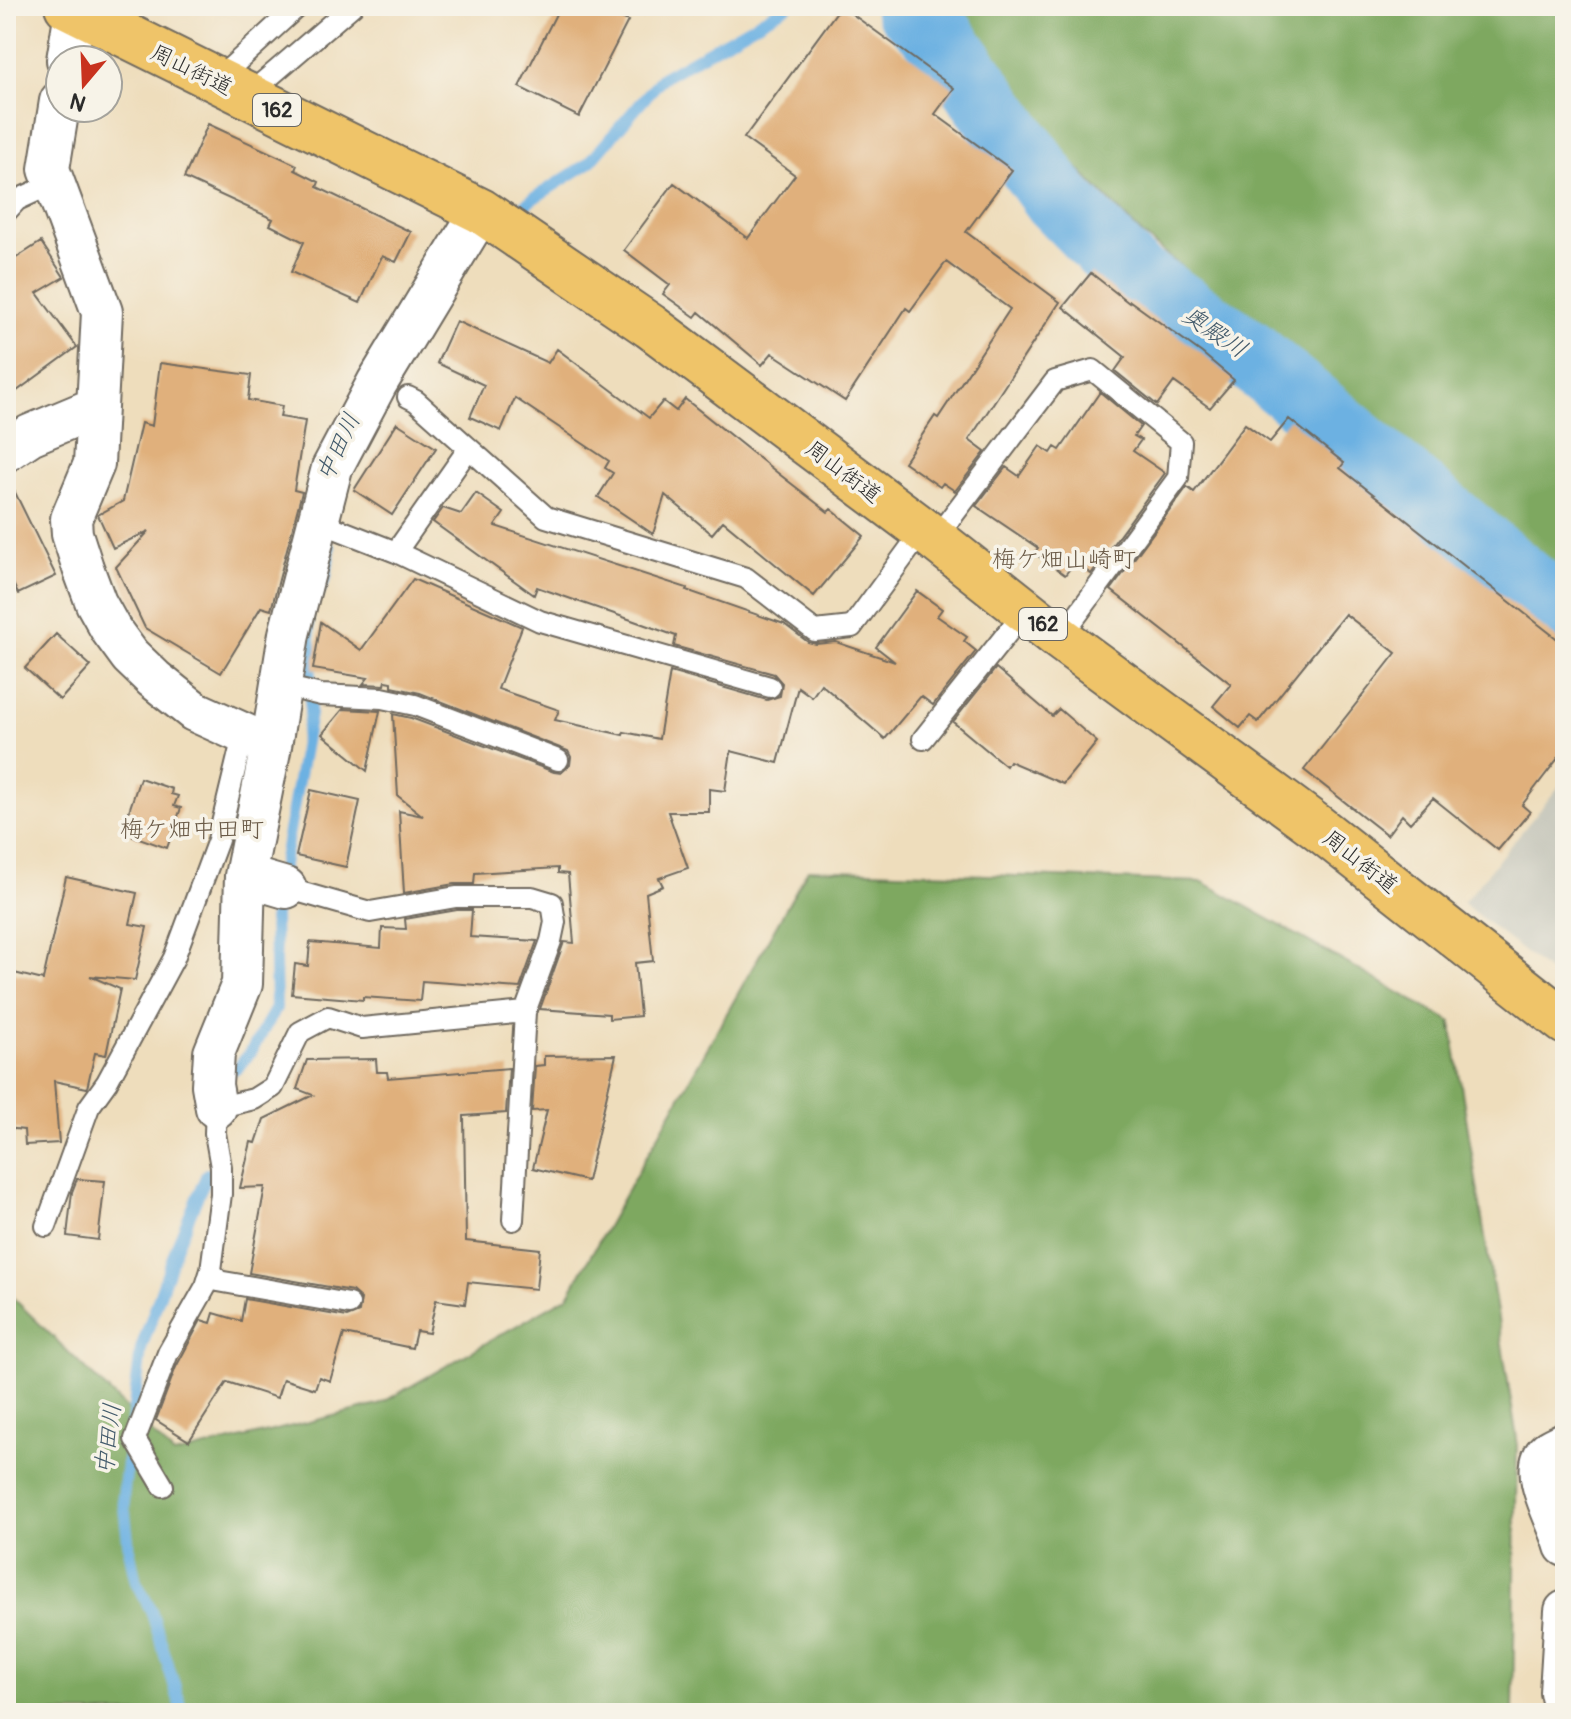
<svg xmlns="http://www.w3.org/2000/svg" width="1571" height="1719" font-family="Pangolin,'Klee One',sans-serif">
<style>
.industrial{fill:#c4c5b9}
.forest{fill:#7ea860;stroke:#546a46;stroke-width:2}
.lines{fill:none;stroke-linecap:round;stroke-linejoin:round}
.stream{stroke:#6cb1e2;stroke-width:12}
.river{stroke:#6cb1e2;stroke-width:70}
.building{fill:#e0b07c}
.service-casing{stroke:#6f695e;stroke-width:24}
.minor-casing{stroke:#6f695e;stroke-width:44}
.trunk-casing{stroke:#6f695e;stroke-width:48}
.service{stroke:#fff;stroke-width:20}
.minor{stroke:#fff;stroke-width:40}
.trunk{stroke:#efc469;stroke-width:44}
.labels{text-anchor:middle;stroke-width:7;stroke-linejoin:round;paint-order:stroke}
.shield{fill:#f7f3e8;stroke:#686764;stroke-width:2}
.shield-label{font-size:20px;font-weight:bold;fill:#2b2b2b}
.street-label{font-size:22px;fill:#2b2b2b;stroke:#f7f3e8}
.water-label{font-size:24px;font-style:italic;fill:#425a6b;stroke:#f7f3e8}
.neighbourhood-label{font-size:24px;fill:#6a5a47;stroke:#f7f3e8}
</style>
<rect width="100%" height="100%" fill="#f7f3e8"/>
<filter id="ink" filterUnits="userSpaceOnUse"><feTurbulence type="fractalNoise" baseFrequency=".0125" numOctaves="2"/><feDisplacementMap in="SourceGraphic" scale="16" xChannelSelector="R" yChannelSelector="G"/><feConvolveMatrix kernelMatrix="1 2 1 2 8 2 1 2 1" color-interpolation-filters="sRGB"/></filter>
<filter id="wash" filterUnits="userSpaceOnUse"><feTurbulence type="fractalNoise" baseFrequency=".006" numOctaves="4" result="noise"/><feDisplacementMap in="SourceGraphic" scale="32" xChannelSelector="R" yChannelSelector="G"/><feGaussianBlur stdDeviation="1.8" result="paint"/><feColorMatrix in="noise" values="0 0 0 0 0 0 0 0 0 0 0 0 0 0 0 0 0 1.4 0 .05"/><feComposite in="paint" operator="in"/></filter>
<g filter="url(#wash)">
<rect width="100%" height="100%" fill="#eeddbc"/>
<path class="industrial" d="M1565,779V981L1563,983L1463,903Z"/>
<path class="forest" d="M918,6H1565V600L1524,557L1141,233Z
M808,869L1203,882L1451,1022L1517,1439L1513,1713H6V1291L174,1455L378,1405L568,1296Z"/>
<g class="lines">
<path class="stream" d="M508,221L531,200L589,163L662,78L787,6
M317,595L326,577L330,548
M237,1069L252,1050L276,1008L274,915L310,714L311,650L308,620
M183,1713L151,1610L136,1582L129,1549L123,1497L141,1349L176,1248L207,1174"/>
<path class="river" d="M909,6L940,36L1057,199L1133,276L1246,352L1565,616"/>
</g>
<g id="blocks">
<path class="building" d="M560,6H597L628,21L579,117L519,87Z
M841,6L954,88L935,114L1012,170L966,232L1060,302L969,440L985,452L955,491L943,483L940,487L904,462L935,416L938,418L1010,309L946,262L910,311L906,308L845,401L772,353L762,365L699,312L695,317L663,294L670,285L624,250L674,183L748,238L795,175L744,138Z
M208,124L297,165L295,170L319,182L317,187L411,232L396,262L382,256L360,303L291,272L304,242L270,225L273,219L184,178Z
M41,242L64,277L37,293L77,347L6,399V251L13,260Z
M1091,273L1129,303L1130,301L1202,353L1234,380L1210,408L1174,382L1157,405L1115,371L1125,357L1063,307Z
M456,321L548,363L557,349L649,418L663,401L676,411L685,399L779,474L828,512L831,509L864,536L814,596L723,521L712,534L665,495L653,534L598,497L613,473L605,468L609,461L515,398L501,431L470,417L484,385L437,363Z
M160,363L251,375L248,400L282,406L280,417L305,421L294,490L302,492L271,610L261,607L221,673L145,628L116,567L149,531L113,548L98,515L123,501L141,423L152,426Z
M1100,392L1141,426L1134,436L1141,440L1133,451L1165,473L1091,574L1075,562L1065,575L1034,553L1038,548L976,506L1006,467L1019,476L1040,446L1051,453L1055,447L1060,450Z
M1289,419L1344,463L1340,468L1565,645V749L1522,805L1530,812L1498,850L1433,798L1410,823L1402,815L1387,835L1304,770L1396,653L1345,614L1258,722L1250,716L1240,728L1213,706L1231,684L1111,590L1187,487L1194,492L1245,424L1270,442Z
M397,423L436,448L392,515L354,490Z
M6,474L56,576L18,594L6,569Z
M476,493L504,513L495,526L687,588L686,590L784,624L808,642L816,644L836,642L895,662L876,647L917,591L942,609L937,616L967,637L964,641L976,651L933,705L921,696L885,739L821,684L812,697L798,687L778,763L731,751L725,791L709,789V812H668L688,868L659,878L663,886L646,893L653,961L635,963L640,1016L609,1019V1014L540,1009L564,942L574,943L568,874L558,873V868L475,873L474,884H454L404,893L399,811L423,816L398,796L393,714L411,718L554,772L561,773L570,765L571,757L568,751L420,693L392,687V682L386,681L385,685L363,684L368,678L313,669L321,622L361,650L413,579L522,627L498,689L559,710L555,720L623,735L624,732L659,739L670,672L767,700L780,696L782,683L774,674L674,646L676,636L623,617L537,587L534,595L433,522L443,508L461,514Z
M56,634L91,666L60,700L25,668Z
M996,668L1052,716L1059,709L1097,742L1063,784L1009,761L1006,766L953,722Z
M343,709L380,711L367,771L322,734Z
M140,778L172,789L171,794L178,796L174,806L181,808L167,848L122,832Z
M311,790L360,801L346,867L296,856Z
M66,877L137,893L130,924L147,927L135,980L90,976L120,989L106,1055L95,1053L87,1088L54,1081L59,1143L25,1145L24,1130L6,1128V971L43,980Z
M457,910H472L470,937L537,941L520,988L422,981L420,1001L363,997V1000L292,994L295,964L308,966L310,942L381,948L382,928L406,929L405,919Z
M616,1055L587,1181L533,1168L547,1110L532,1111L535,1066L544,1065V1056Z
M376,1059L377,1072H387L388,1078L509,1068L506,1113L464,1116L466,1241L540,1249L536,1289L468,1282L465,1304L436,1300L429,1333L416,1331L412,1348L344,1334L330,1381L319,1377L315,1389L283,1379L277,1398L227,1382L189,1441L156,1420L176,1367L201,1320L211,1323L214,1313L241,1321L245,1299L347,1317L359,1312L361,1299L352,1291L249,1273L265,1187L240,1188L251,1142L256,1143L264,1119L313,1095L297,1089L307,1060Z
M77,1179L105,1181L98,1240L67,1236L72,1192Z"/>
</g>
</g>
<g filter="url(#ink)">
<use href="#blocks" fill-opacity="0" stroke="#6f695e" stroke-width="2"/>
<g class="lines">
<g class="service-casing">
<path id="service" d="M216,81L298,6
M247,96L352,6
M6,212L17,200L54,183
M408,397L416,401L546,517L746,578L815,631L852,627L923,530
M317,521L396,552L540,621L770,687
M935,539L1055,381L1093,370L1181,442L1178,478L1060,638
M396,552L469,448
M283,686L321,695L382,698L415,705L558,760
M923,739L1025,611
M286,888L370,912L456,897H532L552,903L555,922L551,941L525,1012L513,1220
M46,1226L89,1107L107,1082L174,958L218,840L244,732
M211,1270L218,1281L349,1304
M163,1486L135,1439L168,1353L206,1286L211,1270L221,1194V1167L215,1133L216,1108L254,1099L273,1087L300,1032L328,1017L362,1028L525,1012"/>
</g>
<g class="minor-casing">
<path id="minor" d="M67,60L75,11
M60,101L49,169L102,312L94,464L71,519L72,534L83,568L96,603L111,630L130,656L154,679L194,711L271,746L245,876L242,984L214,1053L212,1085L216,1108
M6,451L30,435L97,407
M271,746L289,634L332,468L377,383L481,211
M245,876L286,888
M1565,1442C1560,1445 1552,1448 1548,1451C1526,1471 1559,1521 1565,1546
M1565,1611L1560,1692L1565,1713"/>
</g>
<g class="trunk-casing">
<path id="trunk" d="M67,6L481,211L650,326L935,539L1060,638L1316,826L1565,1022"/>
</g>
<use href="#service" class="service"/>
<use href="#minor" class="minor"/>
<use href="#trunk" class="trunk"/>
</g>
</g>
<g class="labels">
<g class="shield">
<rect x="253" y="94" width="48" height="32" rx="6"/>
<rect x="1019" y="608" width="48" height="32" rx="6"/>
</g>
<g class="shield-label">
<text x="277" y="117">162</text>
<text x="1043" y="631">162</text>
</g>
<g class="street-label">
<text transform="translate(192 69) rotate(26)" y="8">周山街道</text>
<text transform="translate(844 471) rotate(37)" y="8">周山街道</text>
<text transform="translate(1361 861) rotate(38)" y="8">周山街道</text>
</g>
<g class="water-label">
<text transform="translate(1215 332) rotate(34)" y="8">奥殿川</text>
<text transform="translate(338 447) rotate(-65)" y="8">中田川</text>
<text transform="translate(108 1439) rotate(-83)" y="8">中田川</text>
</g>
<g class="neighbourhood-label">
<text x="1064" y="567">梅ケ畑山崎町</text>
<text x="192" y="837">梅ケ畑中田町</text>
</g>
</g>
<rect width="1571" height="1719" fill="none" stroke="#f7f3e8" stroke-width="32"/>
<g transform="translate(84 84) rotate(199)"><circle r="38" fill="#f7f3e8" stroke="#a5a39c" stroke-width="2"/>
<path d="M0-6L14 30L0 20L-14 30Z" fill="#c8321e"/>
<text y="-12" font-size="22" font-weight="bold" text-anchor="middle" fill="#2b2b2b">N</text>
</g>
</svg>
